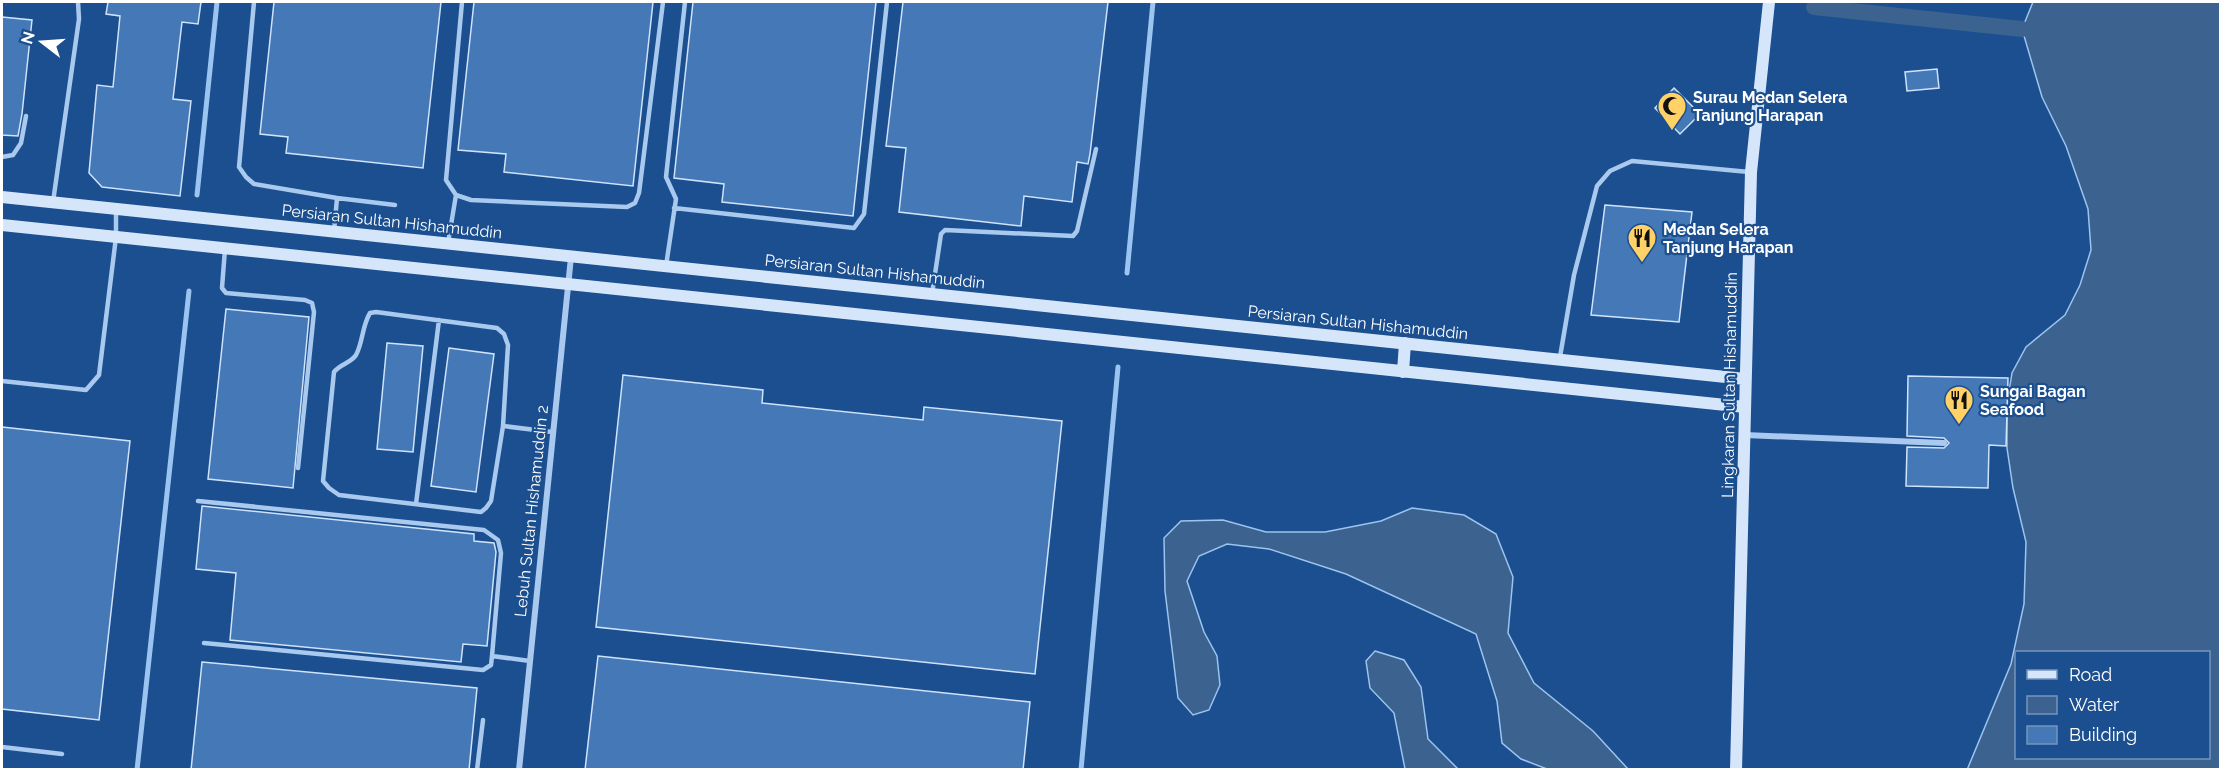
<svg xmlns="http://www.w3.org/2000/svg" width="2222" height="771" font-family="Raleway,sans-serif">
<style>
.water{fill:#3c6290;stroke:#9cc4f0;stroke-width:1.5;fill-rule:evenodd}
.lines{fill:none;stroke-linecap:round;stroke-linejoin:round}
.stream{stroke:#9cc4f0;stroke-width:5}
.canal{stroke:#3c6290;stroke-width:16}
.building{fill:#4478b7;stroke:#cfe3fa;stroke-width:1.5}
.lane{stroke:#a9c9ee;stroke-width:4.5}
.street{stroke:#a9c9ee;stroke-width:6}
.secondary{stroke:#d6e6fa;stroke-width:12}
.labels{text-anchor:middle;stroke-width:4.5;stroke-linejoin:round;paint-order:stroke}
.poi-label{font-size:16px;font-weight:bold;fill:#fff;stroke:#1b4f8f;text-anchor:start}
.street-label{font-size:16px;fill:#fff;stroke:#1b4f8f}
</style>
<rect width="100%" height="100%" fill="#1b4f8f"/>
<path class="water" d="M2033,2H2220V769L1967,770L2011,664L2024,604L2026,542L2013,488L2007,448V404L2012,373L2026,347L2065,315L2080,285L2091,250L2088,209L2066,146L2042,97L2022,29ZM2016,652H2208V758H2016Z
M1412,508L1464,515L1496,534L1513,577L1508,633L1534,683L1593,731L1628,769H1547L1521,759L1502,743L1497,701L1476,634L1346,574L1269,549L1227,544L1199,556L1187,581L1204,632L1217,656L1220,685L1209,710L1193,715L1178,698L1165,591L1164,538L1181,521L1223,520L1266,532H1325L1381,521Z
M1375,651L1404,660L1421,687L1428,739L1458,769H1405L1394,713L1370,688L1366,661Z"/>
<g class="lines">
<path class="stream" d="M197,195L217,2
M1127,273L1153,2
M137,770L189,291
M1081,770L1118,367"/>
<path class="canal" d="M1814,7L2022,29"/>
</g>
<path class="building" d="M108,2H201L198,24L182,22L173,99L191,101L180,196L102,187L89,173L97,85L113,87L120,16L106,14Z
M274,2H441L423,168L286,153L288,137L260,134Z
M474,2H653L633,186L504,172L506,154L458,150Z
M693,2H876L853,216L722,202L724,184L674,178Z
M903,2H1108L1090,154L1088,164L1077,162L1072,202L1024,196L1021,226L899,212L906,148L886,146Z
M2,17L32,20L22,114L18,136L2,135Z
M1937,69L1939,88L1907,91L1905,72Z
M1674,88L1700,114L1680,134L1655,108Z
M1605,205L1692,212L1679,322L1591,315Z
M226,309L309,317L293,488L208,479Z
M387,343L423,346L413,452L377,449Z
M449,348L494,354L476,492L431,486Z
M623,375L763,390L762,403L923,420L924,407L1062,421L1035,674L596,627Z
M1908,376L2008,378L2006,446L1989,445L1988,488L1906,486L1907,447L1944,448L1949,443L1944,438L1907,436Z
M2,427L130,441L99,720L2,709Z
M202,506L474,534V541L494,543L496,552L487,646L463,644L461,662L230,640L236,573L196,569Z
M598,656L1030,702L1023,770H585Z
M202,662L477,688L469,770H191Z"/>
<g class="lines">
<path class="lane" d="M254,2L239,167L246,177L254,184L337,198L334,232
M462,2L446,180L456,195L471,200L627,207L635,203L639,193L663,2
M2,157L13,155L21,143L26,116
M337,198L395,205
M53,202L79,19L78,2
M674,208L854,228L864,214L887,2
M448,243L456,195
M225,249L222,288L226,293L305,300L312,303L314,312L298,468
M666,266L676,199L666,177L685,2
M932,294L941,234L945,230L1073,236L1077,231L1096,149
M1560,357L1574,275L1597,186L1610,171L1632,161L1749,172
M2,381L86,390L99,375L116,237V211
M503,426L491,501L486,508L481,512L339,495L329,488L323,481L334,372C340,364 351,363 356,355C363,342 362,326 370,313L376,312L497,328L504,334L508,345L503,426L552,432
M198,501L484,530L498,540L501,553L492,656L530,661
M416,504L439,320
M204,643L483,670L491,665L492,656
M2,747L62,754
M477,770L483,720"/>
<path class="street" d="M1745,435L1944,443
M519,770L571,257"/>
<path class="secondary" d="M2,197L1745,379
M2,225L1745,407
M1403,372L1405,343
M1736,770L1751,172L1769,2"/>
</g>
<defs>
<g id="mosque-pin" transform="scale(1.5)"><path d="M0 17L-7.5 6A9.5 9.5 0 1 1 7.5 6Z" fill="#ffd166" stroke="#1b4f8f"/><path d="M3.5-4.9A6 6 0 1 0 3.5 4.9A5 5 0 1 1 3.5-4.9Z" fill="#111"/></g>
<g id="restaurant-pin" transform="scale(1.5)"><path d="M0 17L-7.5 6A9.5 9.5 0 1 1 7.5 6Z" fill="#ffd166" stroke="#1b4f8f"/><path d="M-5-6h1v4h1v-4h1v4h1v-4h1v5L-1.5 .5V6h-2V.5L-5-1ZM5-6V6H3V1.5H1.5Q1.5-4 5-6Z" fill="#111"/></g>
</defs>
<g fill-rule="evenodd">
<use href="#mosque-pin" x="1672" y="106"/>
<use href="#restaurant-pin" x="1642" y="238"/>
<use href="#restaurant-pin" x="1959" y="400"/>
</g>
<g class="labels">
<g class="poi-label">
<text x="1693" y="103">Surau Medan Selera<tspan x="1693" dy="18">Tanjung Harapan</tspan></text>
<text x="1663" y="235">Medan Selera<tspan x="1663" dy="18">Tanjung Harapan</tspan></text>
<text x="1980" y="397">Sungai Bagan<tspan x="1980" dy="18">Seafood</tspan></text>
</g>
<g class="street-label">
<text transform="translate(392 221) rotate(6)" y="6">Persiaran Sultan Hishamuddin</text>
<text transform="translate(875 271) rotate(6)" y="6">Persiaran Sultan Hishamuddin</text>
<text transform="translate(1358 322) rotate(6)" y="6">Persiaran Sultan Hishamuddin</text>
<text transform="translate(1729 385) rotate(-89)" y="6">Lingkaran Sultan Hishamuddin</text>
<text transform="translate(531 511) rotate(-84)" y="6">Lebuh Sultan Hishamuddin 2</text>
</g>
</g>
<rect width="2222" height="771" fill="none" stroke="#ffffff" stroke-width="6"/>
<rect x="2015" y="651" width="195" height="108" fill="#1b4f8f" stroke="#7695bc" stroke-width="1.5"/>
<rect x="2027" y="670" width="30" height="9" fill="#d6e6fa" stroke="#7695bc" stroke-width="1.5"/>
<text x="2069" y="681" font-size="18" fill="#ffffff">Road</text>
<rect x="2027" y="696" width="30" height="18" fill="#3c6290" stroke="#7695bc" stroke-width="1.5"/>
<text x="2069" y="711" font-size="18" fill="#ffffff">Water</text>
<rect x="2027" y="726" width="30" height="18" fill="#4478b7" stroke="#7695bc" stroke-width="1.5"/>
<text x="2069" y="741" font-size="18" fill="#ffffff">Building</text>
<g transform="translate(42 42) rotate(287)" stroke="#1b4f8f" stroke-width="4.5" paint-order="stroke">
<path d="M0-4.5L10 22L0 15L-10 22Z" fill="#ffffff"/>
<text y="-9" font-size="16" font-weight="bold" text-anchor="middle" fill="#ffffff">N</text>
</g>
</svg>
